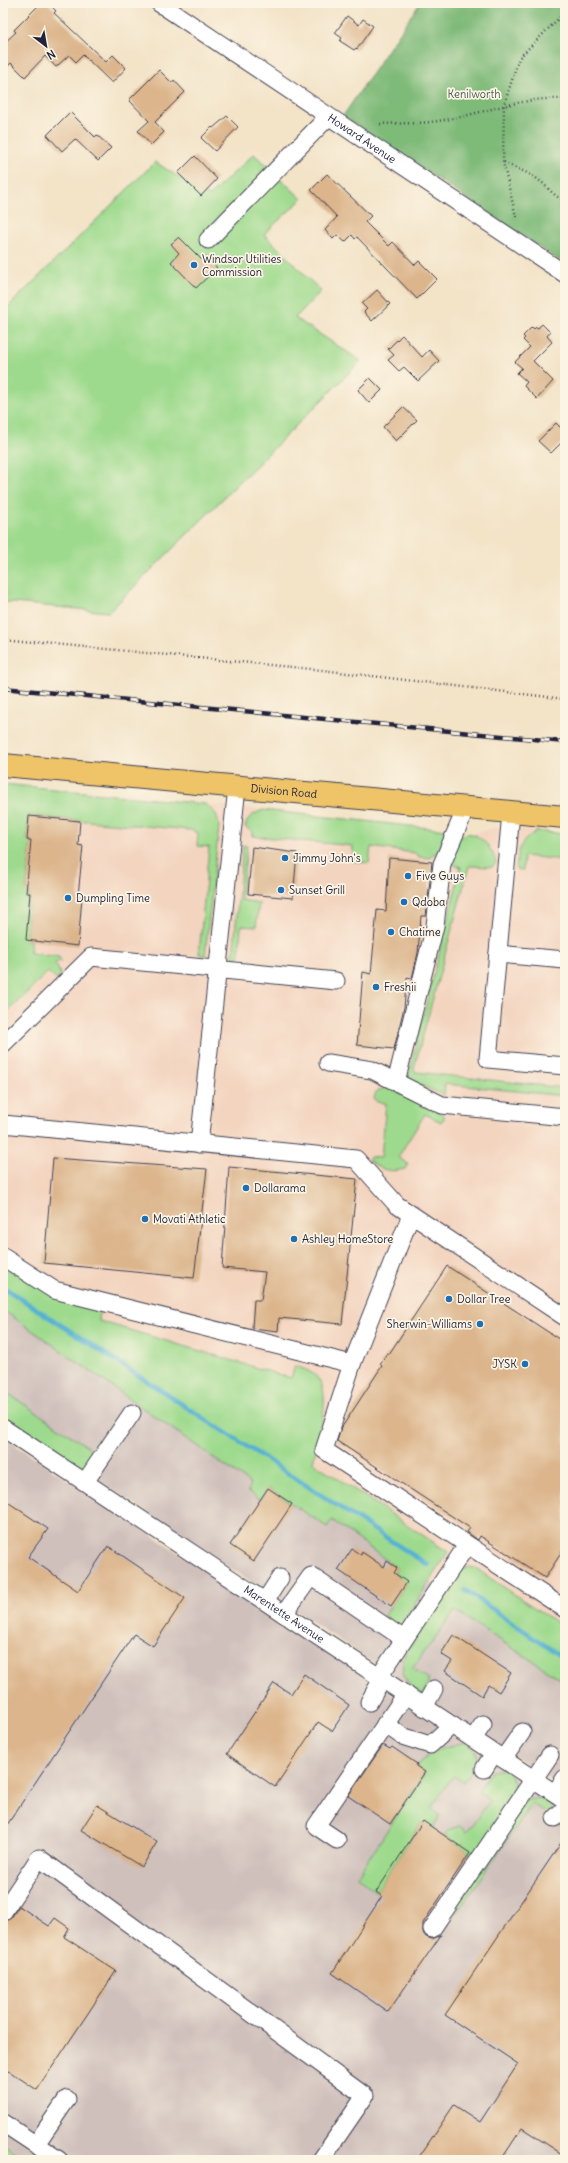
<svg xmlns="http://www.w3.org/2000/svg" width="568" height="2163" font-family="Delius,sans-serif">
<style>
.built{fill:#f3d4bf}
.industrial{fill:#cfc0bb}
.green{fill:#9eda8d;stroke:#607e64}
.forest{fill:#7eba78;stroke:#506e5a}
.lines{fill:none;stroke-linecap:round;stroke-linejoin:round}
.stream{stroke:#54b1d2;stroke-width:4.5}
.building{fill:#dcb58c}
.minor-casing{stroke:#413f50;stroke-width:19}
.major-casing{stroke:#413f50;stroke-width:24}
.path{stroke:#413f50;stroke-width:2.5;stroke-dasharray:1 3;stroke-linecap:butt}
.minor{stroke:#fff;stroke-width:17}
.major{stroke:#efc469;stroke-width:22}
.rail-casing{stroke:#22223b;stroke-width:4.5}
.rail{stroke:#fcf5e5;stroke-width:3;stroke-dasharray:9;stroke-linecap:butt}
.poi-dot{fill:#1f6fb2;stroke:#fcf5e5;stroke-width:1.5}
.labels{text-anchor:middle;stroke-width:3.5;stroke-linejoin:round;paint-order:stroke}
.park-label{font-size:11px;fill:#475954;stroke:#fcf5e5}
.street-label{font-size:11px;fill:#22223b;stroke:#fcf5e5}
.poi-label{font-size:11px;fill:#22223b;stroke:#fcf5e5;text-anchor:start}
</style>
<rect width="100%" height="100%" fill="#fcf5e5"/>
<filter id="ink" filterUnits="userSpaceOnUse"><feTurbulence type="fractalNoise" baseFrequency=".025" numOctaves="2"/><feDisplacementMap in="SourceGraphic" scale="8" xChannelSelector="R" yChannelSelector="G"/><feConvolveMatrix kernelMatrix="1 2 1 2 8 2 1 2 1" color-interpolation-filters="sRGB"/></filter>
<filter id="wash" filterUnits="userSpaceOnUse"><feTurbulence type="fractalNoise" baseFrequency=".012" numOctaves="4" result="noise"/><feDisplacementMap in="SourceGraphic" scale="16" xChannelSelector="R" yChannelSelector="G"/><feGaussianBlur stdDeviation="0.9" result="paint"/><feColorMatrix in="noise" values="0 0 0 0 0 0 0 0 0 0 0 0 0 0 0 0 0 1.4 0 .05"/><feComposite in="paint" operator="in"/></filter>
<g filter="url(#wash)">
<rect width="100%" height="100%" fill="#f3e3c7"/>
<path class="built" d="M3,784L375,821L471,834L497,827L565,834V1673L3,1291Z"/>
<path class="industrial" d="M3,1291L565,1673V1790L3,1417Z
M3,1437L565,1808V2160H3Z"/>
<path class="green" d="M254,154L302,199L264,234L321,291L295,318L361,361L109,612L3,602V312L155,162L209,196Z
M3,784L205,804C215,811 218,815 219,827L205,956L199,954L209,847L197,846L198,833L191,830L29,816L27,840H31L26,892L30,893L26,940L31,941L30,953L59,957L61,961L55,963L61,975L56,980L48,972L3,1016Z
M263,810L447,830L438,854L434,853L430,858L419,857L415,853L371,847L369,863L352,861L353,846L252,836V831L245,827C248,817 253,814 263,810Z
M537,831L565,834V860L524,856L523,870L516,869C519,848 518,843 537,831Z
M467,833C482,835 493,849 496,863L492,867L469,866L414,1068L415,1072L565,1088V1096L445,1084L444,1095L407,1080L461,867L449,863L458,839Z
M243,845L247,846L241,900L259,903L256,927L241,926L239,958H233Z
M386,1087L437,1109L445,1117L441,1122L425,1114L398,1157L408,1164L405,1169C387,1173 383,1170 368,1160L370,1157L381,1158L386,1103L377,1102L374,1098L376,1092Z
M3,1264L100,1309L99,1321L291,1378L295,1366C304,1369 314,1372 319,1380C332,1397 317,1442 313,1462L448,1552L400,1627L384,1616L407,1582L394,1573L397,1568L332,1520L327,1527L268,1488L260,1500L248,1491L251,1484L3,1310Z
M3,1390L97,1453L91,1461L80,1467L3,1417Z
M469,1567L475,1568L565,1628V1682L455,1611L412,1669L428,1678V1685L422,1695C405,1683 399,1675 405,1654L460,1570Z
M465,1742L475,1749L478,1763L463,1782L453,1776L431,1808L440,1816L433,1829L422,1822L376,1892L357,1876L425,1773L416,1766L435,1750Z
M505,1769L510,1772L517,1794L475,1857L444,1835L450,1829L460,1826L467,1832L490,1801L478,1792L491,1771Z
M548,1797L552,1800V1806L548,1813L532,1804L441,1935L438,1933L526,1800Z
M3,2144L27,2160H3Z"/>
<path class="forest" d="M420,3H565V255L560,261L343,116Z"/>
<g class="lines">
<path class="stream" d="M3,1287L428,1565
M465,1590L565,1659"/>
</g>
<g id="blocks">
<path class="building" d="M41,3H48L56,11L54,13L106,62L113,55L126,68L112,83L83,55L76,62L69,55L56,67L45,56L25,77L11,63L3,71V44L16,32L14,30Z
M347,16L359,25L363,19L373,26L357,49L356,48L354,50L340,41L342,38L335,33Z
M159,70L172,83L174,80L185,92L155,122L164,132L151,145L138,131L149,121L129,100Z
M70,112L95,137L97,135L111,148L98,161L75,139L62,151L47,135Z
M227,116L238,127L215,151L201,138L212,127L213,128Z
M195,156L217,179L201,196L178,173Z
M327,174L371,216L365,222L389,246L393,242L415,265L419,261L437,279L417,299L357,237L355,239L352,235L345,242L337,235L333,239L325,230L337,217L311,190Z
M179,237L203,261L207,257L217,268L196,288L171,262L179,253L171,244Z
M377,290L390,304L372,321L364,312L367,309L362,304Z
M542,324L550,332L547,336L552,342L533,361L553,381L537,399L524,386L527,382L517,373L522,368L515,362L530,347L523,340L525,338L523,336L532,327L534,329L536,327L538,328Z
M402,335L422,357L429,350L439,361L418,381L404,367L399,371L388,360L394,355L388,349Z
M370,378L382,390L369,403L358,390Z
M403,407L417,420L396,441L383,427Z
M556,423L565,432V439L551,453L538,441Z
M29,816L80,821L78,845L83,846L78,896L82,897L78,946L26,940L30,893H26L31,840H27Z
M252,847L297,853L293,898L248,894Z
M389,858L432,862L426,916H421L418,953L412,978L407,977L404,1007L394,1049L357,1045L363,972L371,974L377,910L386,911Z
M53,1158L207,1169L194,1278L44,1263Z
M229,1167L357,1179L342,1324L279,1318L278,1331L252,1328L254,1300H261L265,1272L222,1268Z
M447,1266L565,1343V1547L545,1578L480,1536L478,1540L467,1532L470,1528L337,1441L342,1427L382,1366L380,1364L387,1353L389,1354Z
M268,1488L292,1504L254,1561L230,1545Z
M3,1499L48,1529L28,1557L78,1591L108,1546L185,1598L153,1646L134,1634L3,1831Z
M352,1549L361,1555L362,1552L384,1567L387,1561L397,1568L394,1573L407,1582L391,1606L338,1570Z
M453,1635L511,1673L499,1692L488,1685L482,1696L445,1671L452,1661L441,1654Z
M304,1674L349,1705L332,1731L318,1722L275,1787L227,1754L274,1683L291,1694Z
M383,1745L390,1749L392,1747L417,1764L416,1766L425,1772L390,1824L348,1796Z
M97,1805L157,1842L142,1867L81,1830Z
M423,1821L470,1853L423,1923V1933L426,1937L432,1939L441,1935L388,2012L332,1973L382,1896L376,1892Z
M565,1837V2156L522,2128L501,2160H417L454,2105L480,2122L518,2064L445,2015Z
M19,1906L49,1926L55,1918L69,1928L64,1937L116,1971L37,2090L3,2067V1924L11,1918Z"/>
</g>
</g>
<g filter="url(#ink)">
<use href="#blocks" fill-opacity="0" stroke="#413f50" stroke-width="1"/>
<g class="lines">
<g class="minor-casing">
<g id="minor">
<path id="s1" d="M159,3L565,274"/>
<path d="M208,240L328,117"/>
<path d="M511,813L488,1059L565,1066"/>
<path d="M498,954L565,960"/>
<path d="M3,1044L91,957L336,981"/>
<path d="M328,1063L372,1070L442,1105L565,1117"/>
<path d="M396,1082L435,926L442,864L466,808"/>
<path d="M3,1124L356,1159L397,1205L565,1317"/>
<path d="M199,1144L237,787"/>
<path d="M3,1257L54,1290L352,1364L324,1450L565,1609"/>
<path d="M352,1364L411,1215"/>
<path id="s2" d="M3,1428L565,1800"/>
<path d="M85,1482L132,1413"/>
<path d="M265,1601L280,1578"/>
<path d="M284,1614L311,1576L404,1639"/>
<path d="M379,1677L467,1545"/>
<path d="M369,1702L382,1679"/>
<path d="M424,1707L434,1689"/>
<path d="M385,1724L402,1736L430,1745L452,1725"/>
<path d="M473,1739L483,1724"/>
<path d="M503,1759L522,1732"/>
<path d="M484,1769L494,1753"/>
<path d="M555,1793L565,1778"/>
<path d="M555,1818L565,1808"/>
<path d="M337,1840L316,1826L406,1694"/>
<path d="M3,1912L39,1858L365,2096L321,2160"/>
<path d="M432,1929L550,1755"/>
<path d="M3,2123L59,2160"/>
<path d="M36,2144L67,2099"/>
</g>
</g>
<g class="major-casing">
<g id="major">
<path id="s3" d="M3,765L565,817"/>
</g>
</g>
<path class="path" d="M380,124C399,123 419,124 438,121C481,115 521,96 565,99
M504,162C516,169 529,172 540,181C548,187 555,199 565,199
M516,217L503,162L504,105L519,58L565,12
M3,639L322,670L565,699"/>
<use href="#minor" class="minor"/>
<use href="#major" class="major"/>
<g class="rail-casing">
<path id="rail" d="M3,688L565,742"/>
</g>
<use href="#rail" class="rail"/>
</g>
</g>
<g class="poi-dot">
<circle cx="194" cy="265" r="4"/>
<circle cx="285" cy="858" r="4"/>
<circle cx="408" cy="876" r="4"/>
<circle cx="281" cy="890" r="4"/>
<circle cx="68" cy="898" r="4"/>
<circle cx="404" cy="902" r="4"/>
<circle cx="391" cy="932" r="4"/>
<circle cx="376" cy="987" r="4"/>
<circle cx="246" cy="1188" r="4"/>
<circle cx="145" cy="1219" r="4"/>
<circle cx="294" cy="1239" r="4"/>
<circle cx="449" cy="1299" r="4"/>
<circle cx="480" cy="1324" r="4"/>
<circle cx="525" cy="1364" r="4"/>
</g>
<g class="labels">
<g class="park-label">
<text x="474" y="98">Kenilworth</text>
</g>
<g class="street-label">
<text dy="4" stroke="none"><textPath href="#s1" startOffset="244">Howard Avenue</textPath></text>
<text dy="4" stroke="none"><textPath href="#s3" startOffset="282">Division Road</textPath></text>
<text dy="4" stroke="none"><textPath href="#s2" startOffset="337">Marentette Avenue</textPath></text>
</g>
<g class="poi-label">
<text x="202" y="263">Windsor Utilities<tspan x="202" dy="13">Commission</tspan></text>
<text x="293" y="862">Jimmy John's</text>
<text x="416" y="880">Five Guys</text>
<text x="289" y="894">Sunset Grill</text>
<text x="76" y="902">Dumpling Time</text>
<text x="412" y="906">Qdoba</text>
<text x="399" y="936">Chatime</text>
<text x="384" y="991">Freshii</text>
<text x="254" y="1192">Dollarama</text>
<text x="153" y="1223">Movati Athletic</text>
<text x="302" y="1243">Ashley HomeStore</text>
<text x="457" y="1303">Dollar Tree</text>
<text x="472" y="1328" text-anchor="end">Sherwin-Williams</text>
<text x="517" y="1368" text-anchor="end">JYSK</text>
</g>
</g>
<rect width="568" height="2163" fill="none" stroke="#fcf5e5" stroke-width="16"/>
<g transform="translate(46 46) rotate(149)" stroke="#fcf5e5" stroke-width="3" paint-order="stroke">
<path d="M0-3L7 15L0 10L-7 15Z" fill="#22223b"/>
<text y="-6" font-size="11" font-weight="bold" text-anchor="middle" fill="#22223b">N</text>
</g>
</svg>
